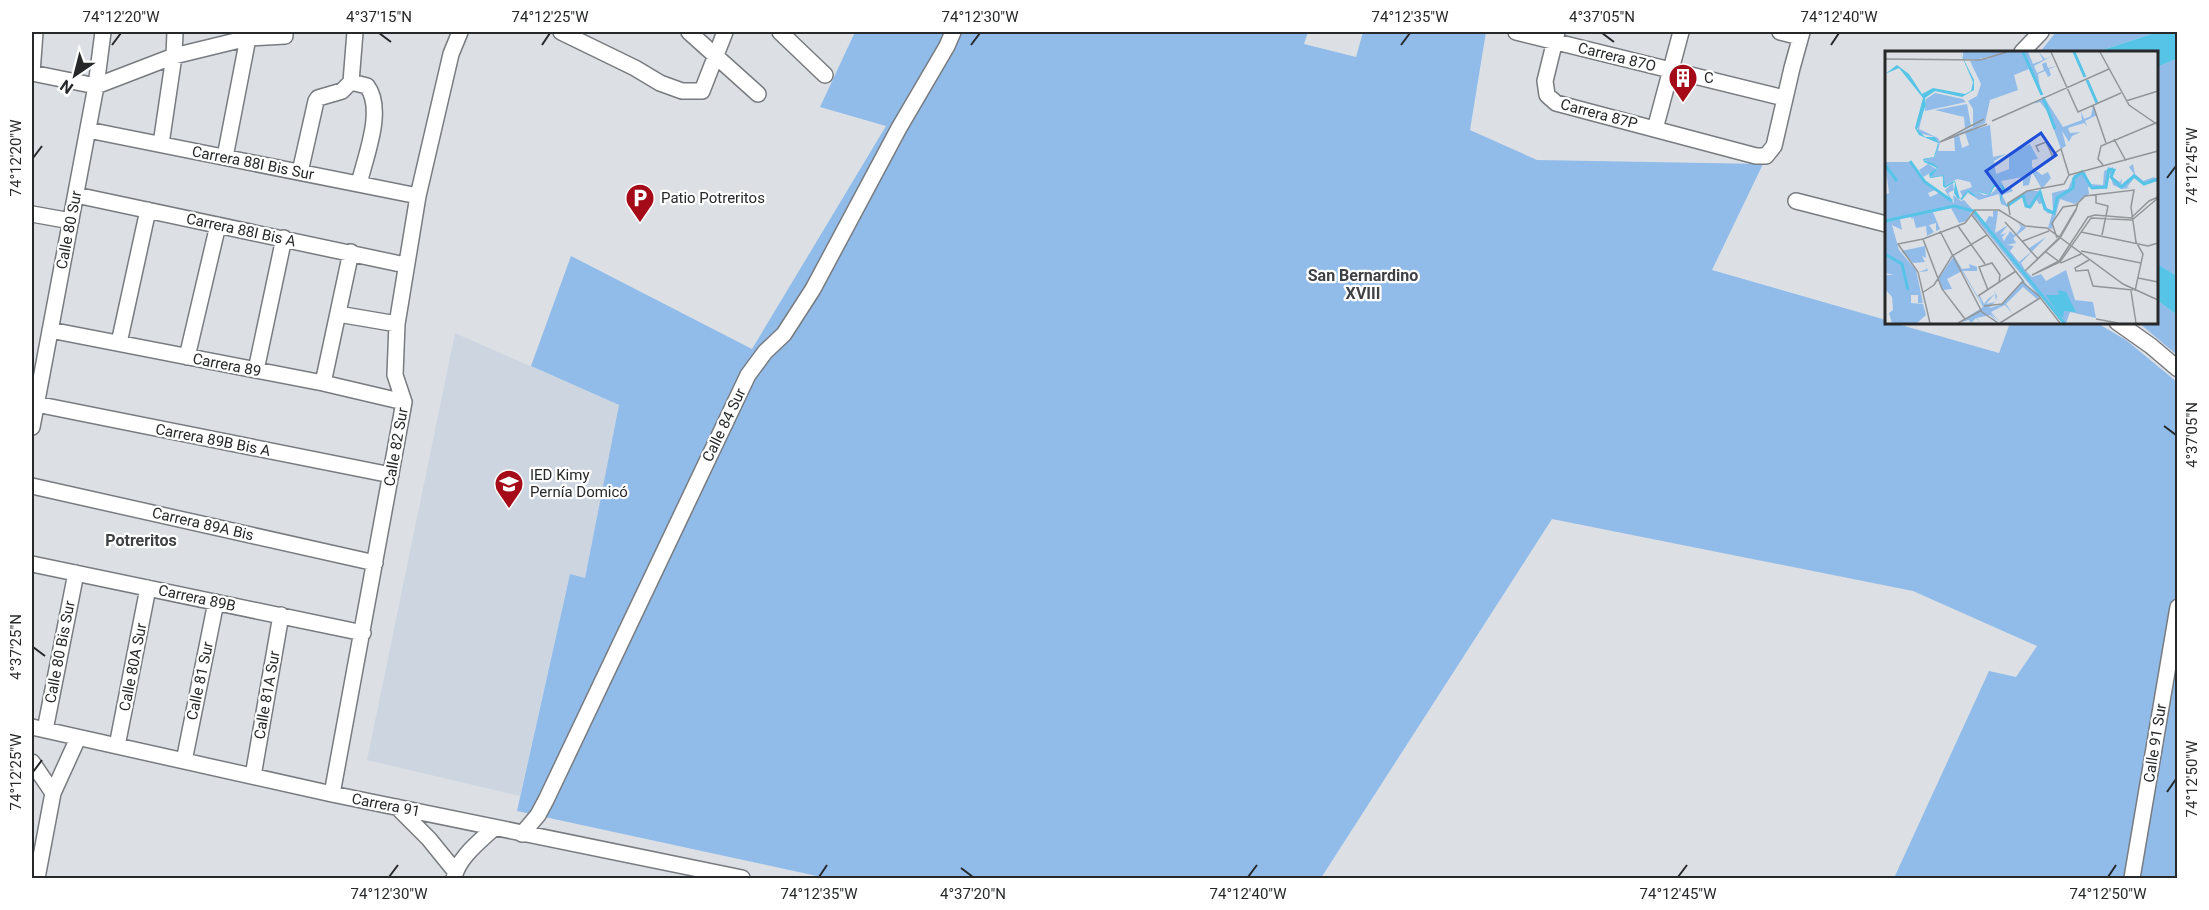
<svg xmlns="http://www.w3.org/2000/svg" width="2209" height="910" font-family="Roboto,sans-serif">
<style>
.built{fill:#cdd6e0}
.green{fill:#91bcea}
.water{fill:#56c4e7}
.lines{fill:none;stroke-linecap:round;stroke-linejoin:round}
.minor-casing{stroke:#787b7f;stroke-width:18}
.minor{stroke:#fff;stroke-width:15}
.ticks{fill:none;stroke:#262829;stroke-width:2}
.labels{text-anchor:middle;stroke-width:4.5;stroke-linejoin:round;paint-order:stroke}
.street-label{font-size:15px;fill:#262829;stroke:#fff}
.poi-label{font-size:15px;fill:#262829;stroke:#fff;text-anchor:start}
.neighbourhood-label{font-size:16px;font-weight:bold;fill:#3e4144;stroke:#fff}
.inset-river{fill:none;stroke:#56c4e7;stroke-width:3}
.inset-road{fill:none;stroke:#939699;stroke-width:1.5}
.view{fill:#1d4ed8;fill-opacity:0.15;stroke:#1d4ed8;stroke-width:3}
.inset-edge{fill:none;stroke:#262829;stroke-width:3}
.neatline{fill:none;stroke:#262829;stroke-width:2}
.ticks-label{font-size:15px;text-anchor:middle;fill:#262829}
</style>
<rect width="100%" height="100%" fill="#dce0e4"/>
<path class="built" d="M455,333L619,405L585,578L570,574L520,796L367,760Z"/>
<path class="green" d="M855,32H1308L1304,44L1356,57L1363,32H1486L1470,130L1537,160L1763,164L1712,270L1886,320V322L1894,323L1999,353L2010,323H2097L2126,340L2177,382V878H1894L1989,671L2016,677L2037,646L1913,591L1552,519L1321,878H826L517,811L570,574L585,578L619,405L531,366L571,256L752,349L886,126L820,107Z
M2056,32H2158L2096,52H2040Z
M2177,58V276L2156,264L2157,67Z
M2157,300L2177,315V355L2139,323L2156,322Z"/>
<path class="water" d="M2158,32H2177L2178,58L2157,67L2156,52H2096Z
M2157,264L2177,276V315L2157,300Z"/>
<g class="lines">
<g class="minor-casing">
<path id="minor" d="M561,32L635,68L660,83L682,91H702L725,32
M689,32L758,94
M780,32L825,75
M1516,32L1784,98
M1557,32L1545,81L1547,95L1556,103L1756,156H1766L1774,146L1792,68L1802,32
M1780,32L1800,37
M2022,52L2041,32
M32,73L96,86
M32,73L35,32
M351,82L367,86C385,110 365,157 359,184
M96,86L174,56L248,38L285,36V32
M1655,129L1681,32
M88,130L418,196
M161,144L174,56L175,32
M225,157L248,38
M300,172L316,101L318,98L342,91L351,82L355,32
M76,195L405,265
M1796,201L1886,224
M32,214L71,221
M338,314L397,324
M2117,322L2151,346L2178,369
M50,330L323,383L404,402
M119,343L148,210
M187,357L218,225
M256,370L284,238
M323,383L351,252
M36,404L391,475
M32,427L96,86L103,32
M32,486L375,563
M32,564L363,633
M32,727L332,794L742,878
M45,730L76,573
M117,746L148,588
M184,761L216,602
M32,762L53,793
M253,776L281,615
M332,794L404,402L395,375L397,324L418,196L451,54L460,32
M397,807L429,839L455,871
M522,834L538,815L546,800L748,375L765,352L784,334L813,289L899,128L947,46L953,32
M37,878L53,793L78,738
M454,878C458,858 479,842 494,828
M2132,878L2178,607"/>
</g>
<use href="#minor" class="minor"/>
</g>
<path class="ticks" d="M379,33L391,42M1602,33L1614,42M112,45L121,33M542,45L550,33M971,45L980,33M1401,45L1410,33M1831,45L1839,33M33,158L42,146M2167,178L2176,166M2164,426L2176,435M33,647L45,656M33,772L42,760M2167,792L2176,779M961,868L973,877M389,877L398,865M819,877L827,865M1248,877L1257,865M1678,877L1687,865M2108,877L2116,865"/>
<defs>
<g id="building-pin" transform="scale(1.5)"><path d="M0 17L-7.5 6A9.5 9.5 0 1 1 7.5 6Z" fill="#a40a18" stroke="#fff"/><path d="M-4-6H4V6H1V3H-1V6H-4ZM-2.5-4.3h1.7v1.8h-1.7ZM.8-4.3h1.7v1.8H.8ZM-2.5-1h1.7V.8h-1.7ZM.8-1h1.7V.8H.8Z" fill="#fff"/></g>
<g id="parking-pin" transform="scale(1.5)"><path d="M0 17L-7.5 6A9.5 9.5 0 1 1 7.5 6Z" fill="#a40a18" stroke="#fff"/><path d="M-3.5-5.5H1a3.5 3.5 0 0 1 0 7H-1V5.5H-3.5ZM-1-3.4V-.6H.8a1.4 1.4 0 0 0 0-2.8Z" fill="#fff"/></g>
<g id="school-pin" transform="scale(1.5)"><path d="M0 17L-7.5 6A9.5 9.5 0 1 1 7.5 6Z" fill="#a40a18" stroke="#fff"/><path d="M0-5L7-2L0 1L-7-2ZM-4 1L0 2.5L4 1V4Q0 6-4 4Z" fill="#fff"/></g>
</defs>
<g fill-rule="evenodd">
<use href="#building-pin" x="1683" y="78"/>
<use href="#parking-pin" x="640" y="198"/>
<use href="#school-pin" x="509" y="484"/>
</g>
<g class="labels">
<g class="street-label">
<text transform="translate(1617 57) rotate(14)" y="5">Carrera 87O</text>
<text transform="translate(1599 114) rotate(15)" y="5">Carrera 87P</text>
<text transform="translate(253 163) rotate(11)" y="5">Carrera 88I Bis Sur</text>
<text transform="translate(69 230) rotate(-79)" y="5">Calle 80 Sur</text>
<text transform="translate(241 230) rotate(12)" y="5">Carrera 88I Bis A</text>
<text transform="translate(227 365) rotate(11)" y="5">Carrera 89</text>
<text transform="translate(724 425) rotate(-64)" y="5">Calle 84 Sur</text>
<text transform="translate(213 440) rotate(11)" y="5">Carrera 89B Bis A</text>
<text transform="translate(396 447) rotate(-80)" y="5">Calle 82 Sur</text>
<text transform="translate(203 524) rotate(13)" y="5">Carrera 89A Bis</text>
<text transform="translate(197 598) rotate(12)" y="5">Carrera 89B</text>
<text transform="translate(60 652) rotate(-79)" y="5">Calle 80 Bis Sur</text>
<text transform="translate(133 667) rotate(-79)" y="5">Calle 80A Sur</text>
<text transform="translate(200 681) rotate(-78)" y="5">Calle 81 Sur</text>
<text transform="translate(267 695) rotate(-80)" y="5">Calle 81A Sur</text>
<text transform="translate(2155 743) rotate(-81)" y="5">Calle 91 Sur</text>
<text transform="translate(386 805) rotate(11)" y="5">Carrera 91</text>
</g>
<g class="poi-label">
<text x="1704" y="83">C</text>
<text x="661" y="203">Patio Potreritos</text>
<text x="530" y="480">IED Kimy<tspan x="530" dy="17">Pernía Domicó</tspan></text>
</g>
<g class="neighbourhood-label">
<text x="1363" y="281">San Bernardino<tspan x="1363" dy="18">XVIII</tspan></text>
<text x="141" y="546">Potreritos</text>
</g>
</g>
<g transform="translate(1885 51)">
<rect width="273" height="273" fill="#dce0e4"/>
<path d="M78,1H120L102,8H78ZM124,1H143L148,13L158,9L154,1L160,8L167,5L149,15L152,22L159,19L157,13L161,11L163,17L172,15L164,18L166,24L163,26L160,20L153,23L156,44L144,18L129,24L133,39L105,49L100,72L74,84L77,97L84,94L80,81L105,74L108,106L121,103L109,110L111,123L124,118V102L145,93L153,108L147,109V116L157,124L163,121L166,127L157,138L147,121L144,134L138,135V126L116,130L121,140L126,137L128,140L117,144L123,156L116,153L114,143L94,149L83,142L79,149L88,159L81,170L74,172L66,157L48,161L55,178L51,180V172L44,174L49,181L42,185L41,175L31,177L28,166L27,169L26,166L15,168L17,179L7,174L14,199L31,219L38,252H33V244H26V252L38,253L41,264L32,272H7L4,262L8,259L7,246L0,238V224H9L0,222V144L4,142L0,111H26L40,132L50,139L43,142L45,146L54,142L66,150L60,139L68,132L69,139L63,142L69,153L68,144L76,150L79,149L83,141L90,144L93,141L99,144L106,143L114,135L108,134L104,143L94,140L88,143L83,139L78,147L75,140L87,136L85,131L72,128L60,135L57,124L47,127L45,122L38,126L34,119L43,113L51,118L48,120L53,118L39,108L50,106L54,93L50,86L34,82L31,73L38,62L34,78L53,87L55,91L88,76V58L83,50L92,45L96,33L85,10ZM69,86L70,100H53L55,91ZM50,42L78,48L81,51L40,60L41,48ZM159,46L178,76L197,69L196,60L199,68L206,65L208,55L212,64L200,70L202,75L199,72L183,77L185,82L196,81L187,85L184,91L177,80L181,95L176,98L162,60L155,51L148,53ZM82,53L86,75L80,78L79,66L50,59ZM248,113L250,123L258,130L269,126L273,130L258,133L250,126L242,136L245,137L237,138L228,134L224,119L222,138L203,136L204,143L190,153L175,148L167,178L163,177L167,163L162,162L158,152L154,153L151,148L147,156L142,157L138,146L123,153L142,140H155L162,157L168,160L167,142L183,138L189,124L200,121L205,133L218,134L219,120L228,116L227,126L235,131L237,127L236,135L249,123L244,116ZM90,160L100,172L104,165L108,166V160H113L110,182L123,174L115,184L121,182L117,186L119,190L125,180L129,184L132,182L136,176L133,172L141,177L128,187L132,192L128,188L131,192L122,194L129,195L125,200L134,211L146,201L143,198L161,186L136,212L140,219L147,226L156,223L161,230L181,219L190,249L208,251L211,267L185,261L181,272H177L156,245L152,248L138,236L121,253L128,263L120,254L106,261L115,271L105,262L113,272L105,264L92,267L96,272L91,267L86,272L84,269L73,272L98,256L77,220L62,228L67,238L58,239L53,228L69,205L77,218L85,217L84,213L92,216V220H78L98,255L94,246V245H95L99,253L103,248L110,243L108,239L112,245L111,250L110,243L101,253L110,251L104,257L115,254L136,233L137,228L147,240L152,243L87,163ZM40,195L41,207L37,205L40,211L43,220L34,221L42,218L40,211L28,212L16,200Z" fill="#91bcea" fill-rule="evenodd"/>
<path d="M75,1L89,29V39L77,46L50,40L40,47L41,54L32,78L40,86H50L54,93L50,106L39,109L49,113L53,117L46,126L58,124L59,126L60,135L67,131L70,130L75,148L83,139L89,143L94,140L104,143L108,134H117L120,137L116,149L123,155L115,149L117,135L109,136L105,144L93,141L89,145L83,141L77,149L72,147L69,142L70,131L60,137L58,135V125L45,127L44,123L52,117L39,111L38,108L49,106L53,92L34,84L30,77L38,47L14,17L0,23L12,14L24,23L37,43L48,37L80,43L86,40L88,31ZM173,239L181,241L191,261L179,260L178,267L172,261L161,244H174Z" fill="#56c4e7"/>
<path class="inset-river" d="M138,1L157,44M189,1L200,26M202,29L212,52M158,46L170,78M25,110L40,131L67,150M0,114L12,130M122,155L138,144L141,155L145,156L155,141L160,158L169,162L172,147L188,137L189,127L197,121L207,137L221,136L224,118L229,119L226,126L236,136L249,125L259,133L273,128M0,170L69,155L89,160L179,272M0,203L17,213L23,239"/>
<path class="inset-road" d="M166,1L193,61L236,42M215,1L244,54L273,74M0,8L95,9L122,1M241,50L273,40M208,54L221,92M99,68L55,91L102,73M107,70L224,18M229,88L241,110M154,101L151,95L161,91L167,104L176,98L184,124M218,114L213,108L216,95L273,71M184,124L273,100M211,143V152L223,155L217,184M273,146L264,150L246,167L210,164L203,166L174,210L147,224L175,211L206,167L247,169L273,147M191,158L174,187L140,220L175,187L191,159L193,152M86,163L139,231M125,164L123,152L142,140L179,133L184,124M120,171L153,208M73,175L100,213M55,180L97,261L113,272M196,181L263,195L273,192M172,187L167,172L178,156L191,154L200,145L249,139L246,156L251,191L258,203L250,240M38,188L57,238L80,268M138,190L164,180M196,200L256,212M161,201L176,212L196,203M204,209L190,217L191,220L203,219L208,235L248,239M253,227L273,231M137,231L154,245L175,272M103,239L94,216L107,212L115,224L114,231M246,240L251,272M37,242L49,234L67,205L102,184M93,245L131,220M99,255L117,253L137,231M211,268L233,272M45,272L33,221L13,193L38,188L80,172L90,159H114L140,175L162,177L238,233L273,249M73,272L97,259M115,272L155,247"/>
<path class="view" d="M156,82L171,104L117,142L101,120Z"/>
<rect width="273" height="273" class="inset-edge"/>
</g>
<rect width="2209" height="910" fill="none" stroke="#ffffff" stroke-width="66"/>
<g transform="translate(75 75) rotate(215)" stroke="#ffffff" stroke-width="4.5" paint-order="stroke">
<path d="M0-4.5L10 22L0 15L-10 22Z" fill="#262829"/>
<text y="-9" font-size="16" font-weight="bold" text-anchor="middle" fill="#262829">N</text>
</g>
<rect x="33" y="33" width="2143" height="844" class="neatline"/>
<g class="ticks-label">
<text x="121" y="22">74°12'20"W</text>
<text x="379" y="22">4°37'15"N</text>
<text x="550" y="22">74°12'25"W</text>
<text x="980" y="22">74°12'30"W</text>
<text x="1410" y="22">74°12'35"W</text>
<text x="1602" y="22">4°37'05"N</text>
<text x="1839" y="22">74°12'40"W</text>
<text transform="translate(16 158) rotate(-90)" y="5">74°12'20"W</text>
<text transform="translate(2192 166) rotate(-90)" y="5">74°12'45"W</text>
<text transform="translate(2192 435) rotate(-90)" y="5">4°37'05"N</text>
<text transform="translate(16 647) rotate(-90)" y="5">4°37'25"N</text>
<text transform="translate(16 772) rotate(-90)" y="5">74°12'25"W</text>
<text transform="translate(2192 779) rotate(-90)" y="5">74°12'50"W</text>
<text x="389" y="899">74°12'30"W</text>
<text x="819" y="899">74°12'35"W</text>
<text x="973" y="899">4°37'20"N</text>
<text x="1248" y="899">74°12'40"W</text>
<text x="1678" y="899">74°12'45"W</text>
<text x="2108" y="899">74°12'50"W</text>
</g>
</svg>
